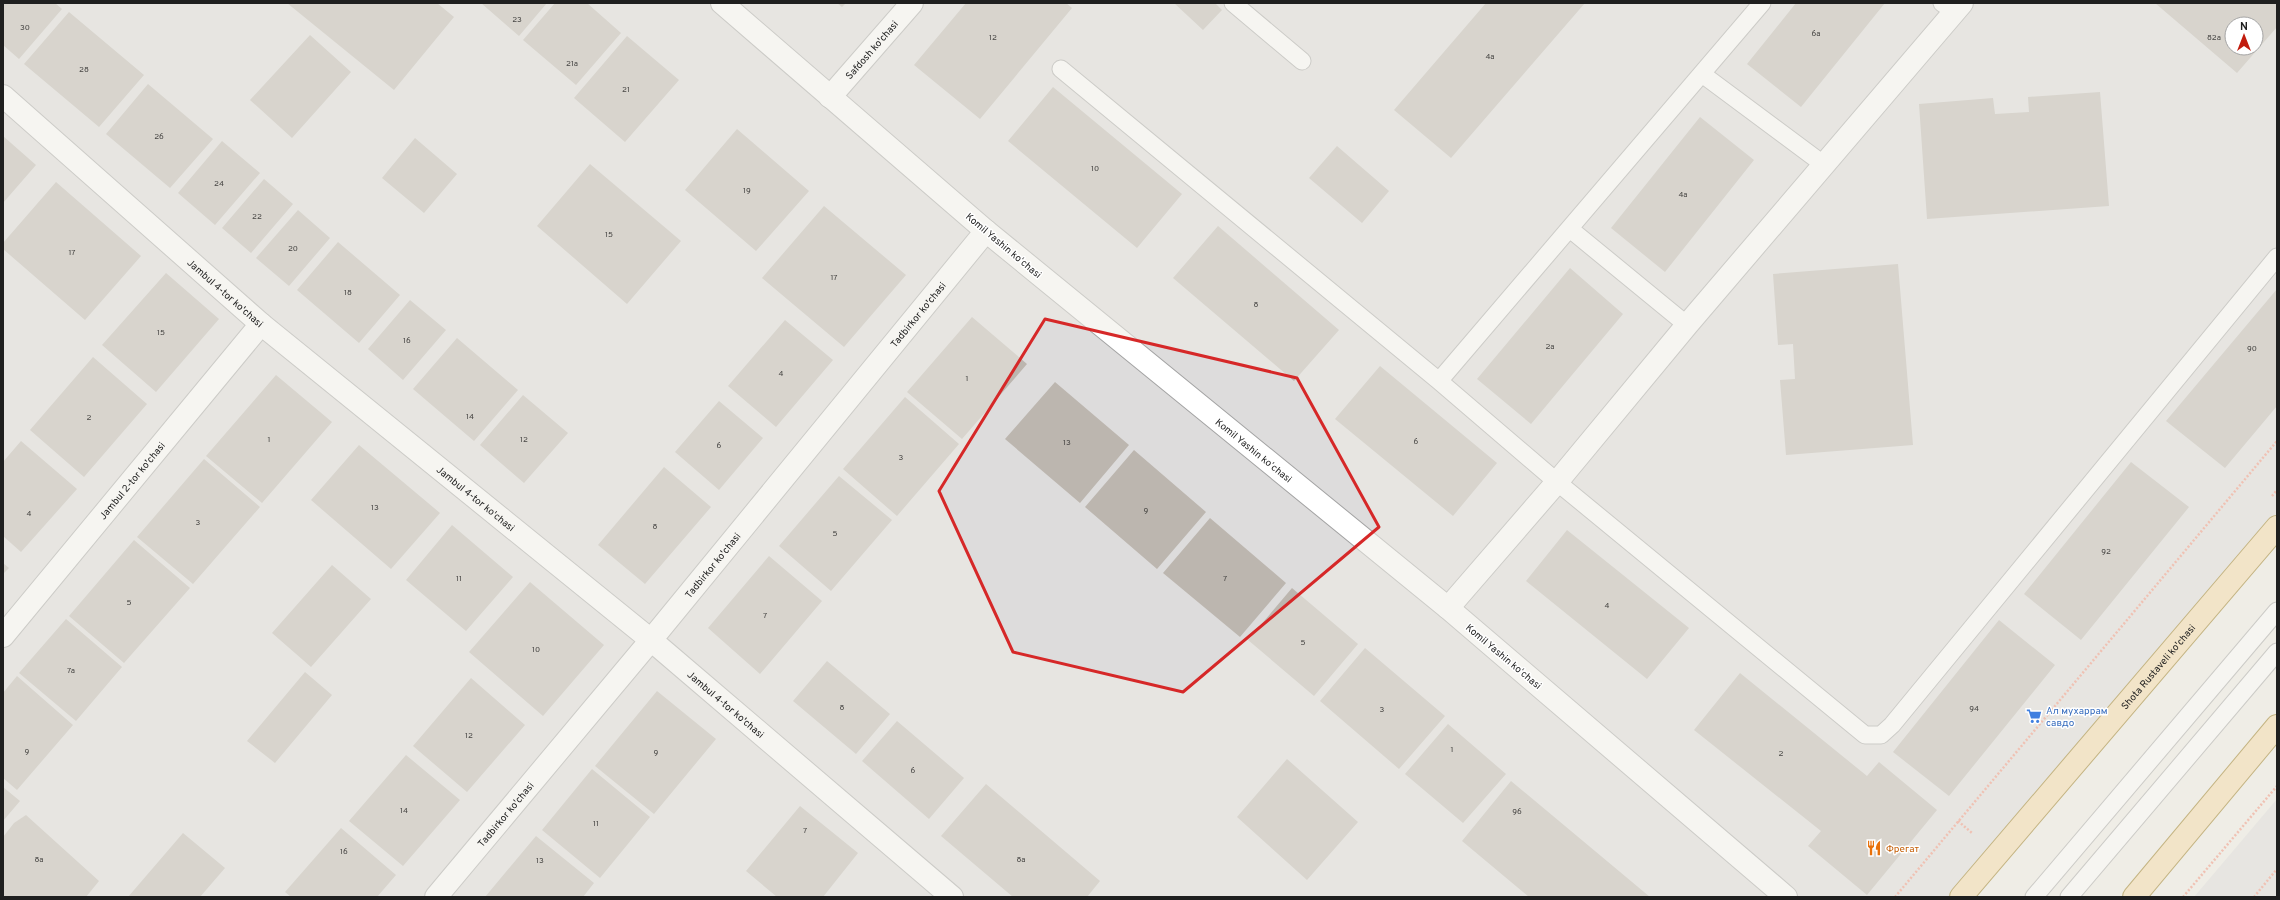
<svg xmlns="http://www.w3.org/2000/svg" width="2280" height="900" font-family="Overpass,sans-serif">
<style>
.residential{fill:#dddcdc;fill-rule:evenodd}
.building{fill:#bcb6af;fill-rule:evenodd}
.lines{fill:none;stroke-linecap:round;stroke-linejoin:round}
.lane-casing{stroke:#a3a3a3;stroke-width:19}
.street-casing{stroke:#a3a3a3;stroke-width:24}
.primary-casing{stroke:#906f0a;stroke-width:24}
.path{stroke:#f18d76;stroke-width:2.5;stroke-dasharray:2 2;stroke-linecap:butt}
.lane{stroke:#fff;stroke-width:17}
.street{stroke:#fff;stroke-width:22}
.primary{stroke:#f6d9a5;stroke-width:22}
.marked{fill:none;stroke:#d62828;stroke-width:3;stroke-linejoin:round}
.labels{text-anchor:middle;stroke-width:3;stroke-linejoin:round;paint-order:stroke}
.number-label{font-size:8px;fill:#464543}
.street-label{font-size:10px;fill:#1f1f1f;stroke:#fff}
.shop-label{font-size:10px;fill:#366cbe;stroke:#fff;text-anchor:start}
.food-label{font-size:10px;fill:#c56008;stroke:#fff;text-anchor:start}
</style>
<rect width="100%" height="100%" fill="#efede6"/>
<path class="residential" d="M3,3H2277V527L1961,897H3ZM2232,24H2256V48H2232Z
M2277,799V897H2194Z"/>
<path class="building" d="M3,3H55L62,9L19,59L3,45Z
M287,3H437L454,17L394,90Z
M481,3H547L519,36Z
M555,3H587L621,33L576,85L523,40Z
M837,3H846L842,7Z
M966,3H1066L1072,8L980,119L914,65Z
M1174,3H1215L1222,10L1203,30Z
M1486,3H1585L1451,158L1394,110Z
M1796,3H1885L1801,107L1747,64Z
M2155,3H2277V27L2237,73ZM2232,24H2256V48H2232Z
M69,12L144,75L99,127L24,64Z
M310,35L351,72L292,138L250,100Z
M627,36L679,80L625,142L574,98Z
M148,84L213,139L170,188L106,134Z
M1053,87L1182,194L1137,248L1008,141Z
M2100,92L2109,206L1927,219L1919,104L1993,98L1995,114L2029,112L2028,97Z
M1700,117L1754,160L1665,272L1611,228Z
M737,129L809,191L756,251L685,190Z
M3,136L36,165L3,203Z
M415,138L457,174L424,213L382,178Z
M222,141L260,173L215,225L178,193Z
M1337,146L1389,191L1362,223L1309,178Z
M590,164L681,241L627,304L537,226Z
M264,179L293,204L251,253L222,228Z
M56,182L141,256L85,320L3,249V243Z
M824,206L906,275L844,347L762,278Z
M298,210L330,238L289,286L256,258Z
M1218,226L1339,330L1294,381L1173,278Z
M338,242L400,295L359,343L297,290Z
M1898,264L1913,445L1786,455L1780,380L1795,379L1793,344L1778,345L1773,274Z
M1570,268L1623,314L1531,424L1477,379Z
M166,273L219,319L156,392L102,345Z
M2277,289V406L2225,468L2166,421Z
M410,300L446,330L403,380L368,349Z
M972,317L1027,364L962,439L907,392Z
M785,320L833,360L776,427L728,386Z
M457,338L518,390L474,441L413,389Z
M93,357L147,404L84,477L30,430Z
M1380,366L1497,463L1453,516L1335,419Z
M276,375L332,422L262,503L206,456Z
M1055,382L1129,445L1080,503L1005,439Z
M523,395L568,433L524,483L480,445Z
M905,397L959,444L897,516L843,469Z
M719,401L763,438L719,490L675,452Z
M21,441L77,489L21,552L3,536V462Z
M359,445L440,513L391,569L311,500Z
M1134,450L1206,512L1157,569L1085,507Z
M204,459L260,507L193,584L137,537Z
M2131,462L2189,507L2081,640L2024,594Z
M664,467L711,507L645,584L598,545Z
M839,476L892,520L831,591L779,546Z
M1210,518L1286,583L1240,637L1163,573Z
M452,525L513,577L466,631L406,580Z
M1567,530L1689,628L1647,679L1526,581Z
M134,540L190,588L124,663L69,616Z
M769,556L822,601L760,674L708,628Z
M3,563L9,568L3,574Z
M332,565L371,599L311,667L272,633Z
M530,582L604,645L543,716L469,652Z
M1292,588L1358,644L1314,696L1248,640Z
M66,619L122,667L76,721L19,673Z
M1999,620L2055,665L1949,796L1893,752Z
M1365,648L1445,716L1399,769L1320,701Z
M827,661L890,714L856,754L793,701Z
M305,672L332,695L275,763L247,741Z
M1740,673L1867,776L1879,762L1937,810L1867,895L1808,846L1821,831L1694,730Z
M17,676L73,725L17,790L3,778V693Z
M471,678L525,725L467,792L413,746Z
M657,691L716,739L654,814L595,766Z
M897,721L964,778L929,819L862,761Z
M1448,724L1506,774L1463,823L1405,774Z
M406,755L460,800L403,866L349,821Z
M1287,759L1358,822L1307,880L1237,817Z
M592,769L650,817L600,878L542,830Z
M1511,781L1650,897H1529L1462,841Z
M986,784L1100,881L1087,897H1013L941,836Z
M3,787L20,801L3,821Z
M800,806L858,853L823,897H777L746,871Z
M26,815L99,881L86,897H3V837L14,823Z
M341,828L396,875L377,897H291L285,892Z
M183,833L225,868L200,897H128Z
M536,836L594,883L583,897H485Z"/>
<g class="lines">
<g class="lane-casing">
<path id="lane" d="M1233,3L1302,61
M1942,3L1955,12
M1061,69L1439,381L1557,482L1865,735H1881L1892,725L2277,257
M1702,74L1823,164
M1570,229L1687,325
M1439,381L1762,3
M2034,897L2277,611
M2069,897L2277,652"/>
</g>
<g class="street-casing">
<g id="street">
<path d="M722,3L986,231L1448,608L1786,897"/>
<path id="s1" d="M3,96L261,324L651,640L952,897"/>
<path id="s2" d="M830,97L912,3"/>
<path d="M1448,608L1557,482L1687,325L1962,3"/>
<path id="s3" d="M3,636L261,324"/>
<path id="s4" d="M436,897L651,640L986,231"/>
</g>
</g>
<g class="primary-casing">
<g id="primary">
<path id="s5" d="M1961,897L2277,527"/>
<path d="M2134,897L2277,726"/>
</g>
</g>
<path class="path" d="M2272,496L2277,490
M1958,821L1972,833
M1895,897L2277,441
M2183,897L2277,786
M2254,897L2277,869"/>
<use href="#lane" class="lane"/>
<use href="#street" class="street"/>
<use href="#primary" class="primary"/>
</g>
<path d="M0 0H2280V900H0ZM1045,319L1297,378L1379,527L1183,692L1013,652L939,491Z" fill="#efede6" fill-opacity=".55" fill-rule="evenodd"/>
<path class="marked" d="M1045,319L1297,378L1379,527L1183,692L1013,652L939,491Z"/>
<defs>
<g id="supermarket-bare" transform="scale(1.2)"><path d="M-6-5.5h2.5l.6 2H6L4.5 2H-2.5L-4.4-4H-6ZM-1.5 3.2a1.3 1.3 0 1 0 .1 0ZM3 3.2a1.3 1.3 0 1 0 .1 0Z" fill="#3f7fe0" stroke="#fff" stroke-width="2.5" paint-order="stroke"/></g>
<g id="restaurant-bare" transform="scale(1.2)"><path d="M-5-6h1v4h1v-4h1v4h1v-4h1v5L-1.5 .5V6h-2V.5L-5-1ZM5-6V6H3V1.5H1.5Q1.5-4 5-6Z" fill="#e8710a" stroke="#fff" stroke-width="2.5" paint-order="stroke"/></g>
</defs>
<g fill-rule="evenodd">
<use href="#supermarket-bare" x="2034" y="716"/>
<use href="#restaurant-bare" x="1874" y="848"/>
</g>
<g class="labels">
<g class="number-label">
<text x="517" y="22">23</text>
<text x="25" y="30">30</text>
<text x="1816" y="36">6a</text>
<text x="993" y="40">12</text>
<text x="2214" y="40">82a</text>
<text x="1490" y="59">4a</text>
<text x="572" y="66">21a</text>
<text x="84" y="72">28</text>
<text x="626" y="92">21</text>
<text x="159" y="139">26</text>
<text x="1095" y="171">10</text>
<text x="219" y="186">24</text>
<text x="747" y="193">19</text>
<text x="1683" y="197">4a</text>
<text x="257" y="219">22</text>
<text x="609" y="237">15</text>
<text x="293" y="251">20</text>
<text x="72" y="255">17</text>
<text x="834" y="280">17</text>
<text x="348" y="295">18</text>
<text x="1256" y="307">8</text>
<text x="161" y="335">15</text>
<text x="407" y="343">16</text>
<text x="1550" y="349">2a</text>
<text x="2252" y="351">90</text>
<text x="781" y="376">4</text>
<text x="967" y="381">1</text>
<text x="470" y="419">14</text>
<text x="89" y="420">2</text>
<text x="269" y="442">1</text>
<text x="524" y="442">12</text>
<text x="1416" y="444">6</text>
<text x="1067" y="445">13</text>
<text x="719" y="448">6</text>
<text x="901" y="460">3</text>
<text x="375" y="510">13</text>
<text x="1146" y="513">9</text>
<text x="29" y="516">4</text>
<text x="198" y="525">3</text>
<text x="655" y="529">8</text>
<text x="835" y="536">5</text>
<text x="2106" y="554">92</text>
<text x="459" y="581">11</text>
<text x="1225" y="581">7</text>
<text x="129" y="605">5</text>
<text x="1607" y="608">4</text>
<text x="765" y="618">7</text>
<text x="1303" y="645">5</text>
<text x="536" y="652">10</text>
<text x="71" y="673">7a</text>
<text x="842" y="710">8</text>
<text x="1974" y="711">94</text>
<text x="1382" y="712">3</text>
<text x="469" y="738">12</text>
<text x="1452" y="752">1</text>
<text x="27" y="754">9</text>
<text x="656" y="755">9</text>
<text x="1781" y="756">2</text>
<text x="913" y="773">6</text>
<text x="404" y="813">14</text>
<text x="1517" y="814">96</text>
<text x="596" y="826">11</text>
<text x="805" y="833">7</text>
<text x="344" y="854">16</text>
<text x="39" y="862">8a</text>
<text x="1021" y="862">8a</text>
<text x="540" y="863">13</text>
</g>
<g class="street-label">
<text dy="4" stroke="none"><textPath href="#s2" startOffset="63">Safdosh ko'chasi</textPath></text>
<text transform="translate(1004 245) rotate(40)" y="4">Komil Yashin koʻchasi</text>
<text dy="4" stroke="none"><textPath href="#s1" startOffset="297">Jambul 4-tor ko'chasi</textPath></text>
<text dy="4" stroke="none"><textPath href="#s4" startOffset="756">Tadbirkor ko'chasi</textPath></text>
<text transform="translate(1254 450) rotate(39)" y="4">Komil Yashin koʻchasi</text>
<text dy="4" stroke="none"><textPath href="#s3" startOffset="202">Jambul 2-tor ko'chasi</textPath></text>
<text dy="4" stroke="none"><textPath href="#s1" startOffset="621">Jambul 4-tor ko'chasi</textPath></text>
<text dy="4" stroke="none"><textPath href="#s4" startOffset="432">Tadbirkor ko'chasi</textPath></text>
<text transform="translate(1504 656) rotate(40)" y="4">Komil Yashin koʻchasi</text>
<text dy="4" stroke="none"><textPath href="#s5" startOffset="303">Shota Rustaveli ko'chasi</textPath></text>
<text dy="4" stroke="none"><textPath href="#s1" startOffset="945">Jambul 4-tor ko'chasi</textPath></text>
<text dy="4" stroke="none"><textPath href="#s4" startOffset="108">Tadbirkor ko'chasi</textPath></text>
</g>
<g class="shop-label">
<text x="2046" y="714">Ал мухаррам<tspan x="2046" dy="12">савдо</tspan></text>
</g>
<g class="food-label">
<text x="1886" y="852">Фрегат</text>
</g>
</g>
<rect width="2280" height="900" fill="none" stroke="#1f1f1f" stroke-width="8"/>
<g transform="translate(2244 36)"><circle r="19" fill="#ffffff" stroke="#a5a5a5"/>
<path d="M0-3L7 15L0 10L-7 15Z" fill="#c11c0e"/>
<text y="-6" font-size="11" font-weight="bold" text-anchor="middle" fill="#1f1f1f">N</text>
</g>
</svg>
